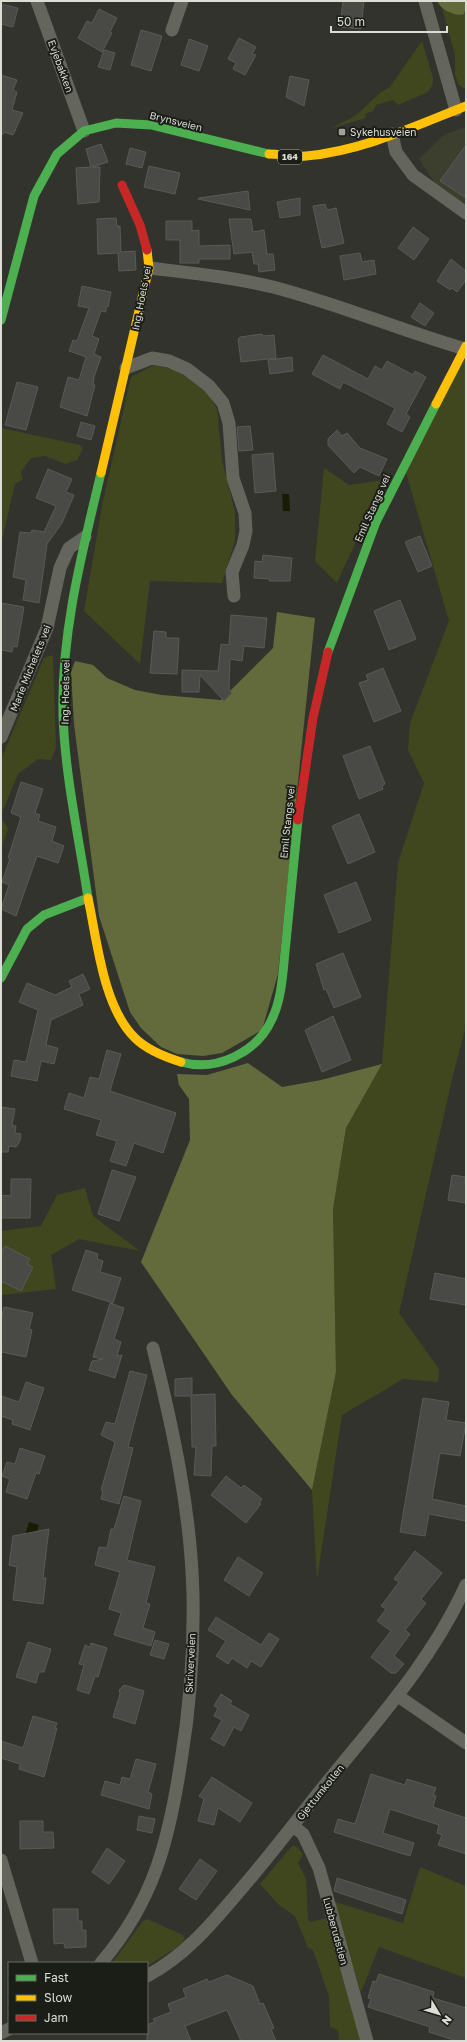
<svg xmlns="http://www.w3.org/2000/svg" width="467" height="2042" font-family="'Golos Text',sans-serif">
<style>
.built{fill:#3c3e2e}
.green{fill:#40471f}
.forest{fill:#636b3c}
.water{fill:#191c04}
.building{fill:#494a45;stroke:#595a56}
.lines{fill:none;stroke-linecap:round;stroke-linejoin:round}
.street{stroke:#64665d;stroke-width:13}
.fast{stroke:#4caf50;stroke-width:9}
.slow{stroke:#ffc107;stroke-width:9}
.jam{stroke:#c62828;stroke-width:9}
.poi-dot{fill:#a0a29b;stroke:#1b1d17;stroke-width:1.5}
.labels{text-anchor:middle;stroke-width:4;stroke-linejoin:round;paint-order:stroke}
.shield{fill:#1b1d17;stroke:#a2a49d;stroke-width:1}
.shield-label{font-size:9px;font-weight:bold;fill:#dcded6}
.street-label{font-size:10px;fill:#dcded6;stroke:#1b1d17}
.poi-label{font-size:10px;fill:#dcded6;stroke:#1b1d17;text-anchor:start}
</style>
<rect width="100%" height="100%" fill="#32332d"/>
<path class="built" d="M466,127V206L437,186L419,159L445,134Z"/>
<path class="green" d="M442,8L451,13L464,14L466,8V90L459,85L455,75V55Z
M422,41L433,78V84L428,92L398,105L393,100L376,105L373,111L365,114L366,118L329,129L355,116L381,92L389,88Z
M466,348V1026L453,1075L399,1313L439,1369L438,1382L403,1379L342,1415L317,1580L312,1490L336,1372L333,1209L346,1128L382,1064L398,863L424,783L408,750L410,723L449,621L404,466Z
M154,365L185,372L207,391L217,409L222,460L235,512V541L222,583L150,581L140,664L84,611L103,501L131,377Z
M1,428L80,445L83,448L77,460L66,464L45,456L31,458L21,472L23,479L15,484L1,544Z
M324,468L349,485L384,480L337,583L315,561Z
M53,655L56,748L51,760L38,759L18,774L1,815V759L44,658Z
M1,817L8,829L1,848Z
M85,1188L93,1216L140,1251L79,1239L51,1255L56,1289L1,1295V1231L41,1226L57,1195Z
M292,1846H296L303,1854L298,1863L306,1879L308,1920L311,1922L326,1918L362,2041H339L338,2030L330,2027L329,1996L313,1950L308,1948L295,1916L279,1905L260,1884Z
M420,1867L466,1886V1978L379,1947L361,1992L332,1901L403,1923Z
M147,1919L183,1935L185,1940L176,1948L147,1966V1963H112L143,1921Z"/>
<path class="forest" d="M437,1H465L466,8L464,14C455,17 441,10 437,1Z
M277,612L315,618L278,974L262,1030L222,1053L203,1056L177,1054L161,1047L141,1028L130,1012L99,916L74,724L71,672L75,661L93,665L107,678L135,690L162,695L221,700L273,648Z
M248,1063L282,1087L321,1080L382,1064L346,1128L333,1209L336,1372L312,1490L232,1395L141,1262L190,1140L189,1099L179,1085L177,1074L207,1075Z"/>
<path class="water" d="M282,494H289L290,511H283Z
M29,1522L39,1525L32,1548L22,1545Z"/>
<path class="building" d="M343,1H364L361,29L340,27Z
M1,4L18,8L13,27L1,24Z
M99,9L117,18L110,32L112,33L102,52L78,38L87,21L92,23Z
M141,30L162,36L151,71L131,65Z
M239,38L256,47L252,54L256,55L245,75L233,69L236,63L228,59Z
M189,39L208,46L199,71L181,65Z
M104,50L115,53L110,70L98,67Z
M1,75L17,80L13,90L17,92L12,110L23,113L13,135L4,132L3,134H1Z
M290,76L309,80L304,106L286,97Z
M101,144L108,162L92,167H100L99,202L78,204L76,168L91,167L86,149Z
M466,145V198L440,181Z
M130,148L146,152L142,168L126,164Z
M149,166L180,173L175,194L144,187Z
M248,191L250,210L198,199L199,198Z
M300,198V215L280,218L277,202Z
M325,204L327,210L336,208L344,243L322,248L313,206Z
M116,218L117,226H120L121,252L135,251L136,270L119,271L118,253L98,254L97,219Z
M229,219H251L253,232L264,230L267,254H273L275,270L259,272L258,264H254L252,252L234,254Z
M166,221H192V231L199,230V246L230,245V259H199V263H180V240H166Z
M413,227L429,239L414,260L398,248Z
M360,253L362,262L374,260L376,274L344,280L340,256Z
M451,259L466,271V280L457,292L452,288L450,290L437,281Z
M82,286L111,292L108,307L106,306V312L101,311L92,336L99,339L94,354L101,357L94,377L93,385H95L87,416L60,407L68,377L79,380L86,357L69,351L73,340L77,341L89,308L78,306Z
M420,303L434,313L425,326L411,317Z
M262,334L263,336L274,335L276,358L241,362L238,339L240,337Z
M323,355L368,379L375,366L382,370L387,361L413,375L415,371L426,377L406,414L410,417L402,432L387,424L395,408L343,382L340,389L312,374Z
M292,357L293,371L270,374L268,360Z
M17,382L38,387L26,430L5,425Z
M81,422L95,426L91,440L77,436Z
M250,426L253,450L239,451L237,427Z
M337,430L342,436L347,433L360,448L387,459L379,476L360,467L354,473L328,445V439Z
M273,453L276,491L255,493L252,455Z
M48,469L72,479L66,492L74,495L62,523L47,544L39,603L23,600L26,580L13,577L20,532L31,533L32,530L44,532L56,506L36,498Z
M420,536L432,566L418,572L405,542Z
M263,555L292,558L290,581H269L270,579L254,578L255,561L262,562Z
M400,600L416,639L389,650L374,611Z
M1,603L24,607L17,647L13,646L12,652L1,650Z
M231,615L267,618L264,648L244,646L242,661L230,659L229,689L232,693L224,701L200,675L199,692H182V670L218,671L221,644L229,645Z
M154,631L166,632V638H179L177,674L150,673Z
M383,668L401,711L374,722L359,683L368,680L366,675Z
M370,746L385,784L382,786L383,789L359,799L343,756Z
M21,782L43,789L35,813L40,815L38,821L56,827L52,841L64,846L58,863L37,856L16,916L1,909L9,885L2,882L10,859L8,858L21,817L11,813Z
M359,814L375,852L348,864L332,826Z
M356,882L371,920L339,933L324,895Z
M343,953L361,997L334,1008L326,989L324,990L316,964Z
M83,974L90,989L79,994L83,1005L51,1020L46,1045L58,1048L54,1064L41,1061L37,1081L11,1076L14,1060L26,1062L38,1010L19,1002L27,983L55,995L72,987L69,981Z
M333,1016L351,1060L322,1072L305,1030Z
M107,1050L121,1054L110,1091L176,1113L163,1153L134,1143L126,1166L110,1161L117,1141L96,1135L101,1120L64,1109L69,1093L84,1098L90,1077L99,1079Z
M1,1107L15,1109L12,1125L16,1126L15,1133L21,1134L20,1141L16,1147L9,1146L8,1152H1Z
M112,1170L136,1177L119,1221L98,1214Z
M452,1175L466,1177V1203L448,1200Z
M11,1179H31L30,1218H1V1195L11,1196Z
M5,1246L30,1259L27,1264L33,1267L21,1291L1,1281V1253Z
M86,1250L98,1254L97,1259L103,1261L100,1272L121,1278L113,1303L72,1290Z
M435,1273L466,1279V1305L430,1299Z
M110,1303L124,1308L114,1339L121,1342L117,1356L122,1355L115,1378L89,1370L92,1361L103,1359L93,1357Z
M4,1307L33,1313L29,1329L32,1330L26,1357L1,1352V1321Z
M130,1371L147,1375L128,1447L133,1448L119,1504L101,1499L103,1491L101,1490L115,1442L101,1435L106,1422L115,1424Z
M192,1378V1395L215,1394L216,1446H212L211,1476L194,1475L196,1447H192L191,1396H175V1379Z
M26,1382L44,1388L30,1430L12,1424L13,1420L1,1416V1396L19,1402Z
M423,1398L449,1402L446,1420L466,1423L460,1456L440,1453L432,1499L466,1506V1521L429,1514L425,1536L400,1532Z
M20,1448L45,1456L39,1474L36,1473L27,1499L6,1492L10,1479L2,1476L7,1462L15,1464Z
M226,1476L241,1488L244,1485L262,1499L259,1503L261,1504L246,1523L211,1495Z
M124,1496L141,1501L127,1560L155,1567L146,1603L150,1604L143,1628L155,1632L151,1646L114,1635L121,1613L109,1609L120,1572L95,1565L99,1547L107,1548L111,1529H114Z
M49,1529L43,1578H46L43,1604L13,1600L17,1567L9,1565L13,1536Z
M415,1551L442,1573L421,1599L426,1603L405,1630L410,1634L394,1656L404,1664L396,1673H391L371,1657L391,1631L377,1621L386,1609L381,1606L399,1582L394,1579Z
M238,1557L263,1573L249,1596L224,1580Z
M216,1617L261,1645L269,1633L279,1639L261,1667L251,1661L247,1668L232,1658L228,1664L216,1656L226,1641L208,1630Z
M155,1640L169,1644L164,1659L150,1655Z
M28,1642L51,1649L44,1672H39L36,1683L16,1677Z
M91,1643L107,1648L98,1677L95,1676L89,1694L77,1690L84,1665L79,1664L85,1645L90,1647Z
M124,1685L144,1691L135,1724L113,1717L120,1694L119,1690Z
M221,1694L232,1701L230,1704L249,1715L241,1731L234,1727L224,1746L211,1739L222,1720L214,1716L218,1708L214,1706Z
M33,1716L57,1723L55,1728H57L44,1777L19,1769L20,1764L1,1758V1741L23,1748Z
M136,1759L156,1764L148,1792L152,1794L149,1809L101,1795L105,1781L120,1785L122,1777L130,1779Z
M371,1774L405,1785L407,1779L436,1788L433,1795L436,1796L433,1807L466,1818V1854L438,1845L442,1835L437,1833L439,1825L390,1809L383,1833L414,1843L410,1856L334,1832L338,1819L355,1824Z
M212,1777L252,1803L240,1822L218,1808L214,1825L198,1821L204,1799L199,1796Z
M139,1816L155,1819L152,1833L137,1830Z
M20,1821H43V1832H53L54,1848L20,1849Z
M107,1848L125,1861L109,1884L92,1872Z
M200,1859L217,1871L196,1900L179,1889Z
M337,1878L406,1900L402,1914L334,1891Z
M53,1909H78V1921H82V1930H86V1947L65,1948L64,1943L54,1944Z
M379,1974L434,1992L433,1998L466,2008V2041H457L429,2032L430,2027L368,2007L371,1999L368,1998L373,1981L376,1982Z
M227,1975L253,1986L260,2004L263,2003L274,2028L271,2029L276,2041H241L227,2010L185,2026L191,2041H147V2025L155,2022L153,2019L171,2012L168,2004L186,1997L183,1989L207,1979L209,1982Z"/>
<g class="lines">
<path class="street" d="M37,1L84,131
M425,1L456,110
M172,30L182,1
M392,134L396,152L413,175L466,213
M149,268C191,273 232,277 273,287C338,304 400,330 465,349
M126,368L152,358L169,361L187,369L209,386L223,403L229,423L233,478L245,513L246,531L243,545L232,572L234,596
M1,737L47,628L60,568L69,548L85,537
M398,1696L466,1743
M293,1826L303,1834L319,1868L367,2041
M1,1860L32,1963
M101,1963C154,1901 169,1840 181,1761C190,1707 194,1649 193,1595C191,1511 173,1429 153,1348
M147,1976C184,1956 209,1927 236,1895C264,1863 290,1829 316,1796C370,1728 430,1665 466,1585
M1,2033L9,2029"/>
<path class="fast" d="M1,320L34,196L57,154L84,131L116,123L151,125L269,154
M328,652L376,522L436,404
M1,978L27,929L44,915L88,898C79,838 65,776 63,715C61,632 82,553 101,473
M181,1062C216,1072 257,1053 272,1019C283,996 283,967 286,942C290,901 294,861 298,820"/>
<path class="slow" d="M269,154C281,154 294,157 306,156C362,151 415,126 466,106
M436,404L466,346
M101,473L149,268L147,250
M88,898C97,940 103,1007 135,1038C147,1050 165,1057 181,1062"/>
<path class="jam" d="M122,185L140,225L147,250
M298,820L313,718L328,652"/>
</g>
<rect class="poi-dot" x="338" y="128" width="8" height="8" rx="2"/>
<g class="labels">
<rect class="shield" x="278" y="150" width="24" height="14" rx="3"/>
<g class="shield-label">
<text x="290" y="160">164</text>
</g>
<g class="street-label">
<text transform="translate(61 66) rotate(70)" y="4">Evjebakken</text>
<text transform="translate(176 121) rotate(14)" y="4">Brynsveien</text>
<text transform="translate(141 298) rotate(-79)" y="4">Ing. Hoels vei</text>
<text transform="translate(372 508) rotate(-66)" y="4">Emil Stangs vei</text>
<text transform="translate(30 668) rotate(-68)" y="4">Marie Michelets vei</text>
<text transform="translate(65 692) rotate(-89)" y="4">Ing. Hoels vei</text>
<text transform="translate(287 822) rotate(-84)" y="4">Emil Stangs vei</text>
<text transform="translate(190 1663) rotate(-87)" y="4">Skriverveien</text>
<text transform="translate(320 1792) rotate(-51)" y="4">Gjettumkollen</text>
<text transform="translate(336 1931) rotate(75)" y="4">Lubberudstien</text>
</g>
<g class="poi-label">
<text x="350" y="136">Sykehusveien</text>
</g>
</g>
<rect width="467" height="2042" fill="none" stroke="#dcded6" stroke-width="4"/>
<rect x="8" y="1962" width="140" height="72" fill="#1b1d17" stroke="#686a63"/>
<rect x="16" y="1975" width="20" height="6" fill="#4caf50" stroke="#686a63"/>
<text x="44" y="1982" font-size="12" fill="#dcded6">Fast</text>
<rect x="16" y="1995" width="20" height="6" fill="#ffc107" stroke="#686a63"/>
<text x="44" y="2002" font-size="12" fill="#dcded6">Slow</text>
<rect x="16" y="2015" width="20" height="6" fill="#c62828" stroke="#686a63"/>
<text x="44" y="2022" font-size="12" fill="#dcded6">Jam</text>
<g transform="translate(439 2014) rotate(128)" stroke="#1b1d17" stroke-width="3" paint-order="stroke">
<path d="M0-3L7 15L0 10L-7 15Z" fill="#dcded6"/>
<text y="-6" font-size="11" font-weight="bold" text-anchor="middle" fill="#dcded6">N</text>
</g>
<path d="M331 26v6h116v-6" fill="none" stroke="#dcded6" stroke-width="2"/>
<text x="337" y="26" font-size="12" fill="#dcded6" stroke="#1b1d17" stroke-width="3" paint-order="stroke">50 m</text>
</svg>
